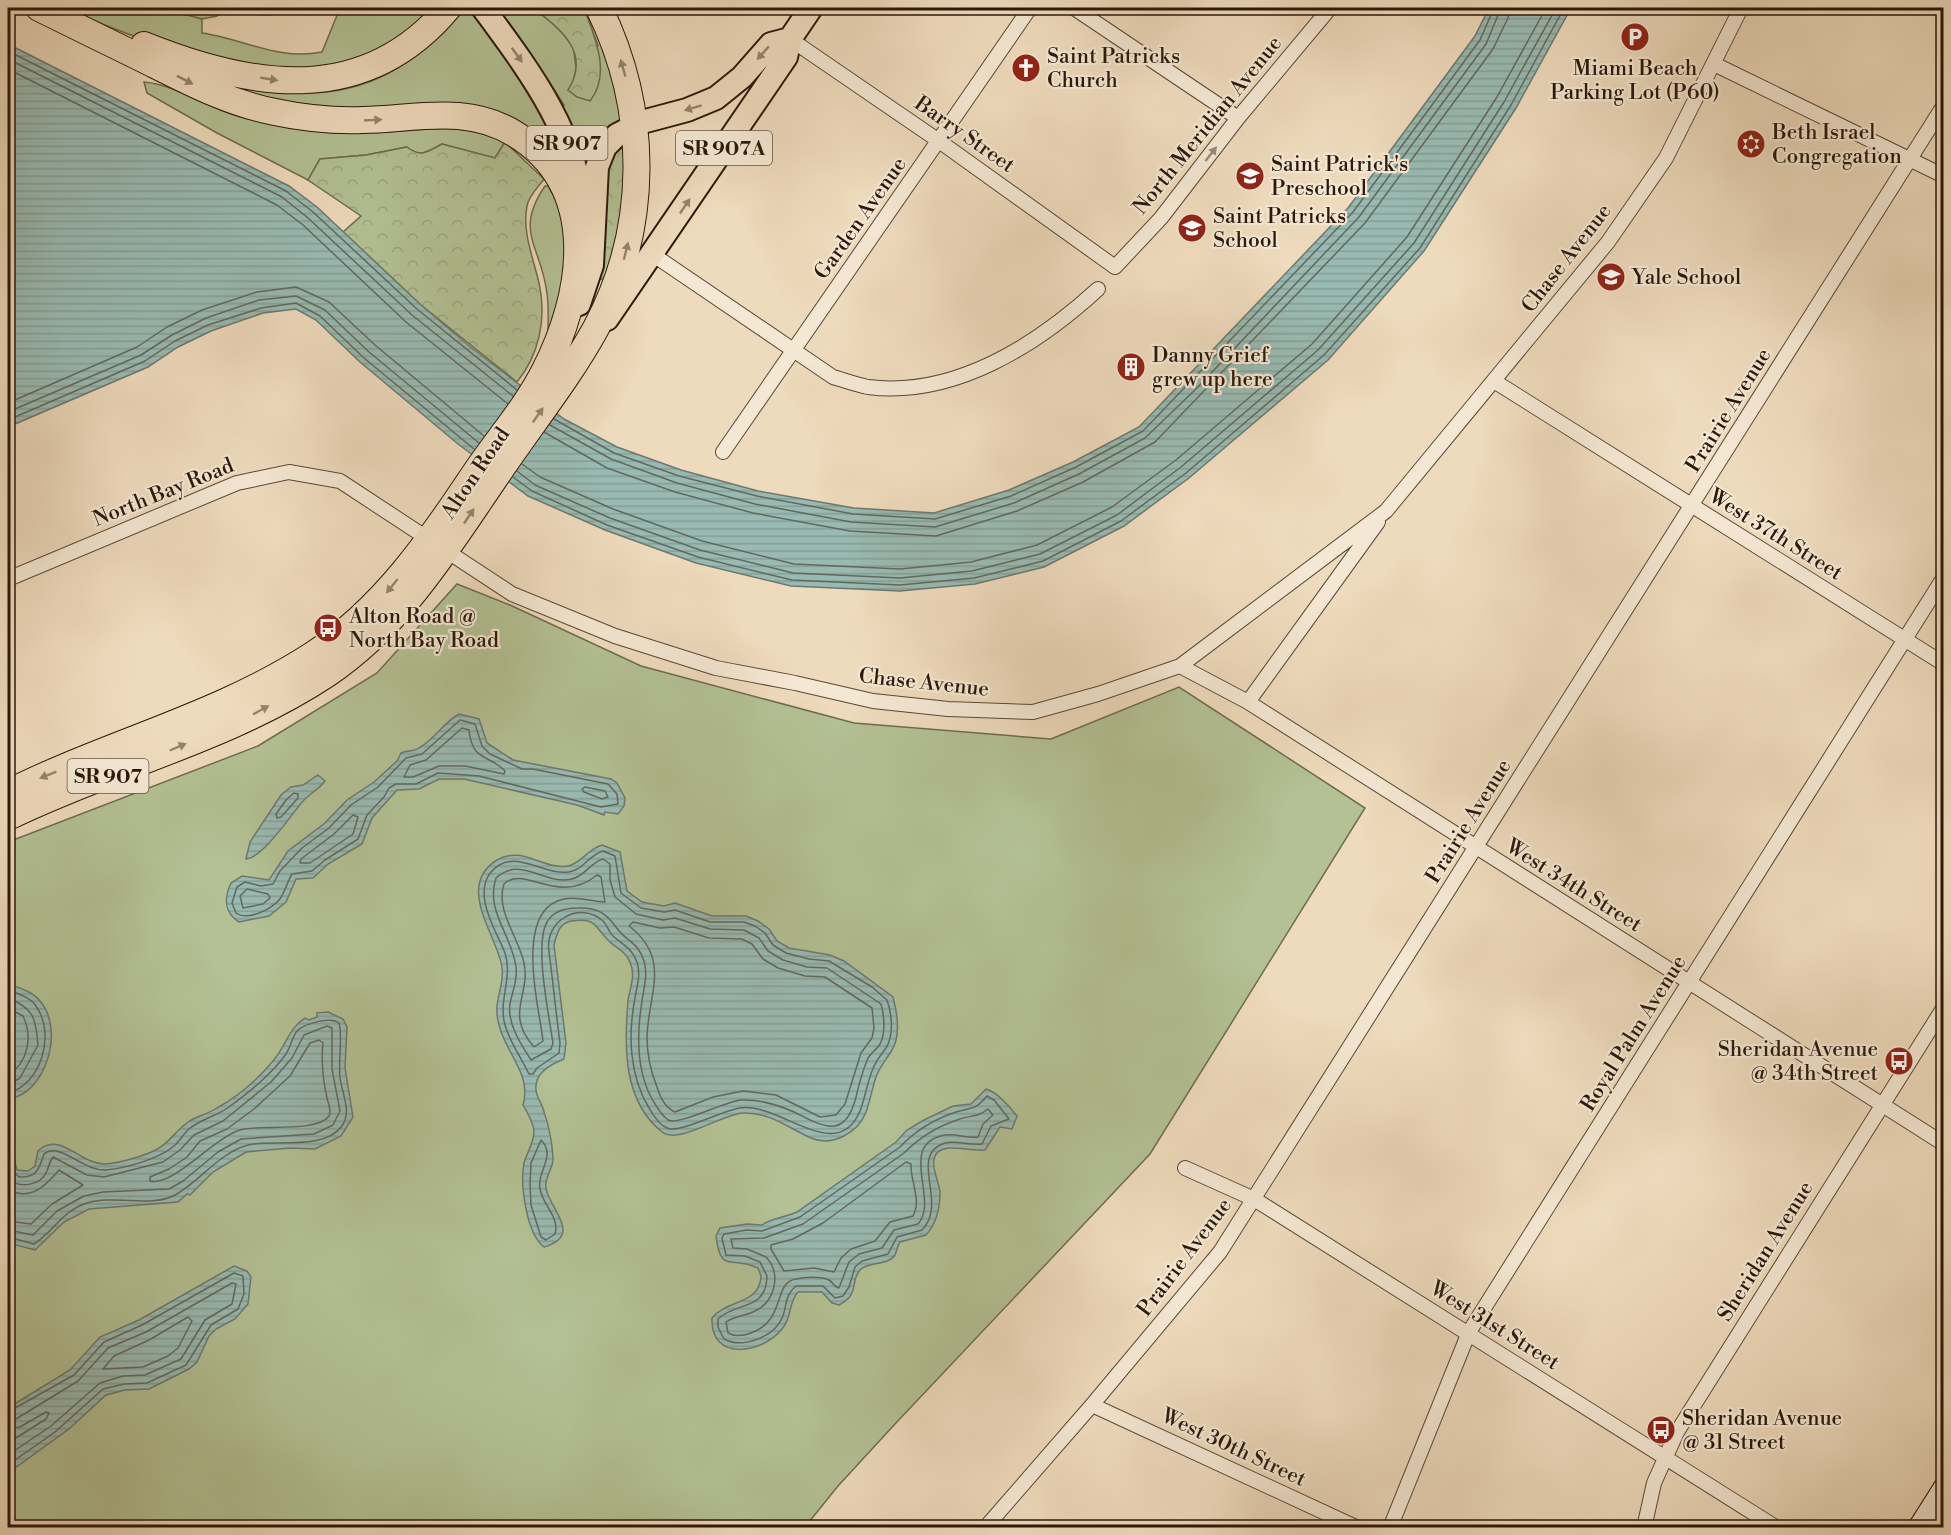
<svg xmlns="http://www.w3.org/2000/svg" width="1951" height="1535" font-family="'Libre Bodoni',serif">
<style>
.green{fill:#b3c194;stroke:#6e6c4f;stroke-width:1.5}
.forest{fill:url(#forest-crowns);stroke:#6e6c4f;stroke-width:1.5}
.water{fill:url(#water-rules);stroke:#6d796f;stroke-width:1.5}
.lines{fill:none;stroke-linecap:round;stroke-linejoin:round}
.shore{stroke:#62695e;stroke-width:1.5}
.street-casing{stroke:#5b4836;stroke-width:16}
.secondary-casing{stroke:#2a180a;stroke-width:22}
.primary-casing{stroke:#2a180a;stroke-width:26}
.highway-casing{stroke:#2a180a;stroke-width:28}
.street{stroke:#f4e7d3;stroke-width:14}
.secondary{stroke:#f4e7d3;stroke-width:20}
.primary{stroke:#eedabc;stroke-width:22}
.highway{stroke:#eedabc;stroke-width:26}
.oneway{fill:#96836c}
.oneway2{fill:#998a79}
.labels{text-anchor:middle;stroke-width:4.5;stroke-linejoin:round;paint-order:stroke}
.shield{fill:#f4e7d3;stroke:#675646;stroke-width:1.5}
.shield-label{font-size:20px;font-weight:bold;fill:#2a180a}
.poi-label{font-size:21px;fill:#2a180a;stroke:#f4e7d3;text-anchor:start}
.street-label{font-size:21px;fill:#2a180a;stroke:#f4e7d3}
</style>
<defs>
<pattern id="forest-crowns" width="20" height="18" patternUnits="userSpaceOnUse" patternTransform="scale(1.5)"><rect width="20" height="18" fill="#b3c194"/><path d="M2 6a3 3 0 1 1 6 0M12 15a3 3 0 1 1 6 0" fill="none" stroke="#9aa57e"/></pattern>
<pattern id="water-rules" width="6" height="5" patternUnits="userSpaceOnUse" patternTransform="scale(1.5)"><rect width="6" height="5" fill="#99bab2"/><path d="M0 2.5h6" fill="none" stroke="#849f98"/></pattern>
</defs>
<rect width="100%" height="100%" fill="#eedabc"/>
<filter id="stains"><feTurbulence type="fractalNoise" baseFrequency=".00333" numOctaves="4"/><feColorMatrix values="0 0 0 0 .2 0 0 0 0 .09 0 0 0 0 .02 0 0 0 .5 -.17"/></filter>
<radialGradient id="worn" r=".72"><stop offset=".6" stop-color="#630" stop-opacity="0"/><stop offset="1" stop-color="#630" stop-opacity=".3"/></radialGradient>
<path class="green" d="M65,8H162L202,19V33C244,39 279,61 322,52L340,8H431C415,24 400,42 379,52C285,95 154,48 65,8Z
M460,8H474L523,69L573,175L514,128L294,110L184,69C266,96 352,113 423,49C437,37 448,21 460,8Z
M492,8H533L564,32L573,45L576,68L573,83L598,46L584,8H590L603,35L622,118L608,130L587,155L583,157L562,106L564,105L546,77Z
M144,82C176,85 204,106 234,115C282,129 335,134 384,132C433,130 458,121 505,142L495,158L442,144C427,152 421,158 406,147L366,155L320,159L308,180L217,133L147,93Z
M545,186H548L562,210L571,262L548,332C548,319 549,306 547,294C542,246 513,233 545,186Z
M457,584L510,605L641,666L854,723L1051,739L1179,687L1365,808L1150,1154L895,1424L838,1486L805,1527H8V842L258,746L377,673Z"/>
<path class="forest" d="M162,8H223L217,16L202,19Z
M241,8H296C280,15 256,19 241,8Z
M533,8H584C594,35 612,74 590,101L577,97L568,90C592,52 559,28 533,8Z
M505,142L544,179C539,186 528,197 527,206C522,232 533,257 539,283C547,318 539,355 517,382L421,305L343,232L361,216L308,180L320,159L366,155L407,147C421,158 427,152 442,144L495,158Z
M616,148H622C636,166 613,255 608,281L595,277L601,173Z"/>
<path class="water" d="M1489,8H1571L1516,108L1424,251L1328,360L1189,478L1124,526L1044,567L975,584L900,591L791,586L696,563L605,530L528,496L458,444L360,362L316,320L296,309L263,313L211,331L178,347L148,367L8,427V44L289,186L317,207L421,305L468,345L564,419L617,447L681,470L758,491L854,508L934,513L1009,490L1073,462L1139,427L1348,208L1475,36Z
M459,714L479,719L487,743L513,760L611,779L617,783L625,798L624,806L618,814L605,812L604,815L577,805L464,779H439L419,789L397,790L372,818L362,844L328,864L313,878L296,879L286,902L269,916L239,922C224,913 224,898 231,883L242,876L269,880L288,851L325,823L347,800L374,782L397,761L401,753C408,750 413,752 419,748C435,739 443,723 459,714Z
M318,775L325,781C319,789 311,793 304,800C292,813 264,857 246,859L250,842L281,795L291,787L303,785Z
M602,845L620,852L627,891L642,902L664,906L675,903L712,916H746L758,921L769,929L777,941L789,948L830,955L844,961L893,997C897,1012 901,1035 892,1050C886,1060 880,1066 876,1077C872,1089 870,1101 866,1112C858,1133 832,1147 811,1138C788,1128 770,1112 743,1113C722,1114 678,1145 662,1132C623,1101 624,1046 628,1001C630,987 636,976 630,962C624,949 616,949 608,940C593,925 597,918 571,921C559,923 557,934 554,945L566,1043L564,1059C549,1065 531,1075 537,1095C539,1101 543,1106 544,1112C549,1126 552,1143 553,1157C554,1169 544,1176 546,1188C549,1209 584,1235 544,1247C526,1233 520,1184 524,1163C527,1152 534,1143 534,1131C533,1121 528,1114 523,1105C532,1074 506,1054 499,1025C492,1000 505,988 502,967C497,935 455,886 497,860C522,845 543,870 568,866C580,864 588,849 602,845Z
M8,984C19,988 32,991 40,1001C65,1030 46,1094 8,1099Z
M328,1012L343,1019L347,1027L345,1068L353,1117L341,1136L315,1149L290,1148L246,1152L213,1172L190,1195L187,1194L178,1202L89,1209L64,1222L35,1250L8,1243V1163L15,1162L17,1170L28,1171L35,1166L38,1151C60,1130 81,1165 105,1164C118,1163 137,1158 149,1153C167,1147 174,1132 188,1122C197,1116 208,1114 217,1108C237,1097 258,1079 273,1061C286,1046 288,1029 305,1018L309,1020L317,1017V1013Z
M986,1089C996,1091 1011,1108 1017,1116L1012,1129L1000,1127L985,1150C973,1151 959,1147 948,1148C922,1152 939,1179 940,1192C940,1209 937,1223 926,1235L900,1242C897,1246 897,1251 895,1255C888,1266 868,1261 860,1270C849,1283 861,1293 839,1305L832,1303L822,1292H798C788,1303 792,1318 782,1329C762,1354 710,1362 712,1318C727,1299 760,1305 761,1276L758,1268C730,1255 721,1275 716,1236L720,1228L747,1224L762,1225C772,1218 786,1217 797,1212L896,1142L907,1130L924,1120L953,1106L971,1104Z
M234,1266L247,1271L251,1277L248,1304L235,1319L216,1329L209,1336L197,1362L189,1369L149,1389L125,1390L106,1395L69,1429L8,1473V1408L70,1370L100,1337L139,1320Z"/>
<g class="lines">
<path class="shore" d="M8,51L286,191L313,212L417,309L517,390
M8,59L282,197L308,218L412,315L513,396
M8,69L277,205L303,225L406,322L508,404
M8,403L137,347L167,327L202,310L257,292L296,287L329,302L375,345L484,436
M8,412L141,355L172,335L206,318L259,300L296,296L325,310L369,352L479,443
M554,419L614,453L679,476L757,496L853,514L935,519L1011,496L1076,467L1143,431L1353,212L1480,40L1494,8
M8,420L145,361L175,341L208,325L261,308L296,303L320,316L364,358L474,449
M550,425L611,459L677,483L755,504L851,522L935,527L1014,503L1079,474L1145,438L1196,389L1359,217L1486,44L1501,8
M544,432L607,468L675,492L753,513L850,531L936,536L1017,511L1083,482L1155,442L1365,223L1493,49L1508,18L1510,8
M522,464L540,477L613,509L702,541L794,564L900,569L971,562L1037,545L1112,507L1176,460L1312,344L1407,237L1497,97L1546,8
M517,471L535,485L610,518L700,550L793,573L900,578L972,571L1040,554L1117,515L1181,467L1318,350L1414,243L1504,102L1556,8
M513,477L532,491L607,525L698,557L792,580L900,585L974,578L1043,561L1121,521L1186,473L1324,355L1420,248L1511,105L1564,8
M460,720L475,724L482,746L490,754L522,769H533L608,784L617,794L618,804L601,807L479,776L438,773L416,784H396L389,788L384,797L367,815L358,839L325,860L312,871L292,874C287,882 285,893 279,900C270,910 248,921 236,913L232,903L237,887L245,882L261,886L273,884L280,871L302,848L329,828L351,805L378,787L406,758L422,754Z
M462,728L469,730C472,762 489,754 505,771L504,774L465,766H439L413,777H404L410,765L426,760Z
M585,787L605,791L608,797L602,799L584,792L582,789Z
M294,793L298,794V798L281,817L277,818L276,814L286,800Z
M353,815L358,817L353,834L310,863H300L301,859L334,834Z
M603,851L615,856L621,893L641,908L664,912L675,910L710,922H744L755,926L765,933L773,945L786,953L809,959L829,961L872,987L887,1000C892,1014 894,1035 886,1048C880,1056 875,1062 872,1071C867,1084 865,1098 860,1111C837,1166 780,1102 740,1108C723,1110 679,1134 667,1128C659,1125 653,1115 649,1108C629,1075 628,1034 635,998C637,985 641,975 637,962C632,948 623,945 613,936C609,932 607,925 603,921C581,901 544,919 549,952C553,982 556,1013 560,1043L559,1053L537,1068L533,1074H529C521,1057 510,1043 505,1025C498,1000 513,978 505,953C497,932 472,895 491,872C513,846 543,876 569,872C583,870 589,855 603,851Z
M603,859L610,864V880L615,897L636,914L663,920L675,918L710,929L744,930L759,938L768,951L783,960L807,967L827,968L881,1004C884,1015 886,1033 880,1044C877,1049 871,1053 868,1058C863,1070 859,1084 856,1097C845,1141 822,1126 794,1112C778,1105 759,1099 741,1100C726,1101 678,1126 668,1120C661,1115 656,1106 652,1099C636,1070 637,1032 642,1001C644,986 648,976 644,961C638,941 625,941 616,927C606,913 596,907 578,908C566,908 553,911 547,922C534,944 549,1016 553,1043L551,1049L531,1060C521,1044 507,1024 510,1004C512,992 518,980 516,967C512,935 485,911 496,878C521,855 545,886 572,879C585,876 591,862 603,859Z
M597,875L601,877L605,902C591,902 579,896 564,899C513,909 539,1006 543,1041L534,1047C504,1013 531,995 524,963C519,938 495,910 504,884C524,864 558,907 597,875Z
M247,889L268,894L270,898L263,904L243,908L240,896Z
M633,922L660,928L674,927L709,938L742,939L752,944L763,959L778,968L805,976L825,977L872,1008L874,1028L872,1038L861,1053L845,1104L836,1115L820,1117L776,1095L743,1091L713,1097L675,1112C666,1108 660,1097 657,1087C651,1072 647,1054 647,1037C648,994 672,959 629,926Z
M8,990C18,994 30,997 36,1006C56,1034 41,1085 8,1093
M8,998C34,1008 36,1019 38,1045L20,1078L8,1085
M8,1008L23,1016C33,1037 28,1063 8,1075
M319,1040L323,1043C321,1061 323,1080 327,1098C328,1103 332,1111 329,1116C317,1133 259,1124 240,1130C212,1139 173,1187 150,1181V1177L169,1169L187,1157L200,1141L227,1129L254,1109L290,1076L310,1043Z
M987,1096L994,1100L1009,1119L991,1126L982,1144C971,1146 955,1140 945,1143C907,1155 949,1203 922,1230L897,1237L888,1254L862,1261L855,1267L849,1287L843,1296L835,1298L823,1286H796C785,1295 787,1304 783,1316C775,1337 743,1349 724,1339L718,1327V1319C736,1301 766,1312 767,1276L760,1262L745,1256L726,1255L722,1238L724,1234L747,1230L762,1231L800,1217L900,1147C915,1131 935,1119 956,1112C974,1106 973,1112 987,1096Z
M988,1109L993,1115L983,1124L978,1137C967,1139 956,1133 945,1135C896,1144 940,1200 918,1224L894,1230L882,1248L859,1254L849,1262L839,1288C834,1287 834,1283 829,1280C821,1276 804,1277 796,1279C772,1283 787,1320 751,1333C743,1336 735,1337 728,1333L726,1322C735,1316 744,1316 753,1312C775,1303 782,1274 766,1257L747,1249L733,1248L731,1239L764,1238L803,1224L904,1153C919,1138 936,1127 957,1120C969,1115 977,1118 988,1109Z
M541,1140C557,1156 536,1172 540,1189C543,1206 560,1217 555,1234L546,1240L541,1237L531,1205L530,1184L531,1163Z
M906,1162L911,1164C910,1180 922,1201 913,1216L890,1222L875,1241L851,1249L841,1258L834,1272L814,1268L784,1271L771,1249V1245L793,1239L823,1223Z
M8,1167L19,1177C37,1178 39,1169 44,1154C60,1141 84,1172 106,1170C126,1168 159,1159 174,1146C180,1141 183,1134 189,1129C201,1119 217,1116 229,1107C249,1092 271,1075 286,1054C291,1047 292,1036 298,1030C305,1024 331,1016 339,1023C343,1036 338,1062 340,1078C342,1093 352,1112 342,1126C324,1151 274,1139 248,1145C218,1153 199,1183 173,1196C151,1207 113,1195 87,1203C62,1211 54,1231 34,1244L8,1237
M8,1179C19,1188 40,1187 47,1171C49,1166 49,1162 53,1157L87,1175L104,1177L163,1162L180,1150L194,1135L223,1121L271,1082L292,1058L304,1035L327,1026L332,1028V1069L340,1111L333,1125L314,1134L241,1139L218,1152L183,1181L169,1189L103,1192L84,1196L57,1211L33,1235L8,1230
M8,1190C32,1201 45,1186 59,1170L83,1185L52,1204L31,1224L8,1221
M188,1317L192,1321L178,1348L168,1356L143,1367L103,1369L114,1356L149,1340Z
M8,1412L74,1375L104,1342L142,1325L234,1273L243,1276L244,1294L238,1309L211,1325L186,1365L147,1383L124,1384L103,1389L55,1432L8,1465
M8,1420L16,1419L78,1381L108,1348L146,1332L232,1283L236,1284L232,1304L205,1320L181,1359L145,1375L123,1376L100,1383L51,1426L8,1455
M8,1429L20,1427L46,1412L49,1413L46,1419L8,1443"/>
<g class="street-casing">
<path id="street" d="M1074,8L1238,118
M790,39L939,141L1115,267L1161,218L1238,118L1330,8
M1714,64L1944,176
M652,254L833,377C844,380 857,385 868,387C955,398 1038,344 1098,289
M1494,381L1944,664
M723,452L1030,8
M8,579L237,483L289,472L340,481L512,594L615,636L716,668L795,683L873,701L948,709L1033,712L1098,694L1180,666L1386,511L1608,242L1666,158L1741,8
M1180,666L1248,702L1944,1144
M1248,702L1378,522
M1185,1168L1254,1199L1777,1528
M1092,1405L1358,1528
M985,1528L1092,1405L1220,1252L1944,105
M1390,1528L1469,1332L1944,577
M1644,1528L1654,1483L1677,1432L1944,1007"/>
</g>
<g class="secondary-casing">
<path id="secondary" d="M1918,1528L1944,1487
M1941,1528L1944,1524"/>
</g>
<g class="primary-casing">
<path id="primary" d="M483,8C530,72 577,133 584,215
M579,304L592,265L597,167L605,147L617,135L642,122L687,110L716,98L742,77L771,44L790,39
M607,319L786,57L790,39L811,8"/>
</g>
<g class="highway-casing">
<path id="highway" d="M144,45C253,89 365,107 448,8
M8,793C107,743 216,717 311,656C383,610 430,540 477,470C499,438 526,407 544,372C584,295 602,187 515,134C467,104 415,119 363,120C333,121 303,118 275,112C228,103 187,81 145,60C109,42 74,25 39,8
M8,817C112,766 229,739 327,674C402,623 445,551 495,478C528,428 567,381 596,328C650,227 649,110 599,8"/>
</g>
<use href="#street" class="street"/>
<use href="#secondary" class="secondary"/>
<use href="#primary" class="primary"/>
<use href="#highway" class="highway"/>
</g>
<defs><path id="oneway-solid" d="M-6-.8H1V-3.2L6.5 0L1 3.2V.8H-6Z" transform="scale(1.5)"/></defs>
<g class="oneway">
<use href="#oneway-solid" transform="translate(763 53) rotate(131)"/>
<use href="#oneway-solid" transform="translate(517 55) rotate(54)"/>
<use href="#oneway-solid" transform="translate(623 68) rotate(-106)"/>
<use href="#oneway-solid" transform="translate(269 79) rotate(9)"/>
<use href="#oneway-solid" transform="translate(185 80) rotate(27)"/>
<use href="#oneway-solid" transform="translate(693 108) rotate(163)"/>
<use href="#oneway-solid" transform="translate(373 120) rotate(-3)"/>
<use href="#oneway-solid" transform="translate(685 206) rotate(-56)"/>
<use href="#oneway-solid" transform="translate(626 251) rotate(-76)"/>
<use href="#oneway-solid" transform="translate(538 415) rotate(-55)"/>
<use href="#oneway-solid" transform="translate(469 516) rotate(-56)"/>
<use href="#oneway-solid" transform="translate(392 586) rotate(129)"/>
<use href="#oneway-solid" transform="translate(261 710) rotate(-29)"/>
<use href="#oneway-solid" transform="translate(178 747) rotate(-23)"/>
<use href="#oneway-solid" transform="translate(48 775) rotate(158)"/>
</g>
<use class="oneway2" href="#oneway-solid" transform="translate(1211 154) rotate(-52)"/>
<defs>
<g id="parking-disc" transform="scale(1.5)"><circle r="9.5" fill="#8f2418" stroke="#f4e7d3"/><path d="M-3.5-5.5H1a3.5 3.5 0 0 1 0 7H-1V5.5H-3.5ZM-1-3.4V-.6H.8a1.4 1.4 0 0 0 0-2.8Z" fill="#fff"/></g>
<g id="church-disc" transform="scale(1.5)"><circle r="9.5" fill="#8f2418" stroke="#f4e7d3"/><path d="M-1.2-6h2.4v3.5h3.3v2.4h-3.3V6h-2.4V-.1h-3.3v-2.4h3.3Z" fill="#fff"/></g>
<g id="synagogue-disc" transform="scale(1.5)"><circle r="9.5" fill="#8f2418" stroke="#f4e7d3"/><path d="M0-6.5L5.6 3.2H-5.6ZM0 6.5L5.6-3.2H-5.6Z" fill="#fff"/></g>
<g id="school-disc" transform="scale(1.5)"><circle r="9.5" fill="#8f2418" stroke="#f4e7d3"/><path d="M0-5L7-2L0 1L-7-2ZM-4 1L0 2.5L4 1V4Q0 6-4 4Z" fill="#fff"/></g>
<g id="building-disc" transform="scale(1.5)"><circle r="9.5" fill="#8f2418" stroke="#f4e7d3"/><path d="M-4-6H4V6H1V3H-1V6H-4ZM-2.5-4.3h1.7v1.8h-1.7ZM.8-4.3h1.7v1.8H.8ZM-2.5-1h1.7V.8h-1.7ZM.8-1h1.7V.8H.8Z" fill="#fff"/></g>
<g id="bus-disc" transform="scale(1.5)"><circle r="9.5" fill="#8f2418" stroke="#f4e7d3"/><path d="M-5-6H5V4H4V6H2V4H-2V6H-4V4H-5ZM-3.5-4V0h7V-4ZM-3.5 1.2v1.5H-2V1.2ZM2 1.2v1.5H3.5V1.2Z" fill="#fff"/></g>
</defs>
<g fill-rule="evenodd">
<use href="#parking-disc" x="1635" y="37"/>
<use href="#church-disc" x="1026" y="68"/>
<use href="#synagogue-disc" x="1751" y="144"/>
<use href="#school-disc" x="1250" y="176"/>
<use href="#school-disc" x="1192" y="228"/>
<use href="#school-disc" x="1611" y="277"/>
<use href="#building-disc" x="1131" y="367"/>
<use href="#bus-disc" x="328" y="628"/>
<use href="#bus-disc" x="1899" y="1061"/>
<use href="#bus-disc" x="1661" y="1430"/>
</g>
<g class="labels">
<g class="shield">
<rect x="526.5" y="126" width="81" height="34" rx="4.5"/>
<rect x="676" y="131" width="96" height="34" rx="4.5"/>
<rect x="67.5" y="759" width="81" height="34" rx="4.5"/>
</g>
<g class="shield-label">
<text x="567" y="150">SR 907</text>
<text x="724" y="155">SR 907A</text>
<text x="108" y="783">SR 907</text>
</g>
<g class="poi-label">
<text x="1047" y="63">Saint Patricks<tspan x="1047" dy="24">Church</tspan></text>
<text x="1635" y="75" text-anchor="middle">Miami Beach<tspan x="1635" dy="24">Parking Lot (P60)</tspan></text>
<text x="1772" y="139">Beth Israel<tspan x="1772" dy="24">Congregation</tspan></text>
<text x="1271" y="171">Saint Patrick's<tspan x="1271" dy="24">Preschool</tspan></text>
<text x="1213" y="223">Saint Patricks<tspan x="1213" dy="24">School</tspan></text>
<text x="1632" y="284">Yale School</text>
<text x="1152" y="362">Danny Grief<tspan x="1152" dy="24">grew up here</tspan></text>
<text x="349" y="623">Alton Road @<tspan x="349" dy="24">North Bay Road</tspan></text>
<text x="1878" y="1056" text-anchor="end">Sheridan Avenue<tspan x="1878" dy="24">@ 34th Street</tspan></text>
<text x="1682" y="1425">Sheridan Avenue<tspan x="1682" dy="24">@ 31 Street</tspan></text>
</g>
<g class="street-label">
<text transform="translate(1207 125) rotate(-51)" y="7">North Meridian Avenue</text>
<text transform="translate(965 134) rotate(35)" y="7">Barry Street</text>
<text transform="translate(860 218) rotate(-55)" y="7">Garden Avenue</text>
<text transform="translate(1566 258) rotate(-52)" y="7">Chase Avenue</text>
<text transform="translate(1728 410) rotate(-58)" y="7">Prairie Avenue</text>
<text transform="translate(475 473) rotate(-56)" y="7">Alton Road</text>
<text transform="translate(163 492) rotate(-22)" y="7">North Bay Road</text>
<text transform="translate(1776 534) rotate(32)" y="7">West 37th Street</text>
<text transform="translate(924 682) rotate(6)" y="7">Chase Avenue</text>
<text transform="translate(1468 821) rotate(-58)" y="7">Prairie Avenue</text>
<text transform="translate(1574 885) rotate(32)" y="7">West 34th Street</text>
<text transform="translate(1633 1033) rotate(-58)" y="7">Royal Palm Avenue</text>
<text transform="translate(1765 1251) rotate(-58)" y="7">Sheridan Avenue</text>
<text transform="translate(1184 1257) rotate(-53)" y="7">Prairie Avenue</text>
<text transform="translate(1495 1325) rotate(32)" y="7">West 31st Street</text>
<text transform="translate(1234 1447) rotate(25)" y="7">West 30th Street</text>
</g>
</g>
<rect width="1951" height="1535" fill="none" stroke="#eedabc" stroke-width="30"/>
<rect x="9" y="9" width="1933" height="1517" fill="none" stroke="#2a180a" stroke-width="3"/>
<rect x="15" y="15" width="1921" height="1505" fill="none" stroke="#2a180a" stroke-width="1.5"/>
<rect width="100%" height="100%" filter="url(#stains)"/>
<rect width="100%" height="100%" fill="url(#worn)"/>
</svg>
